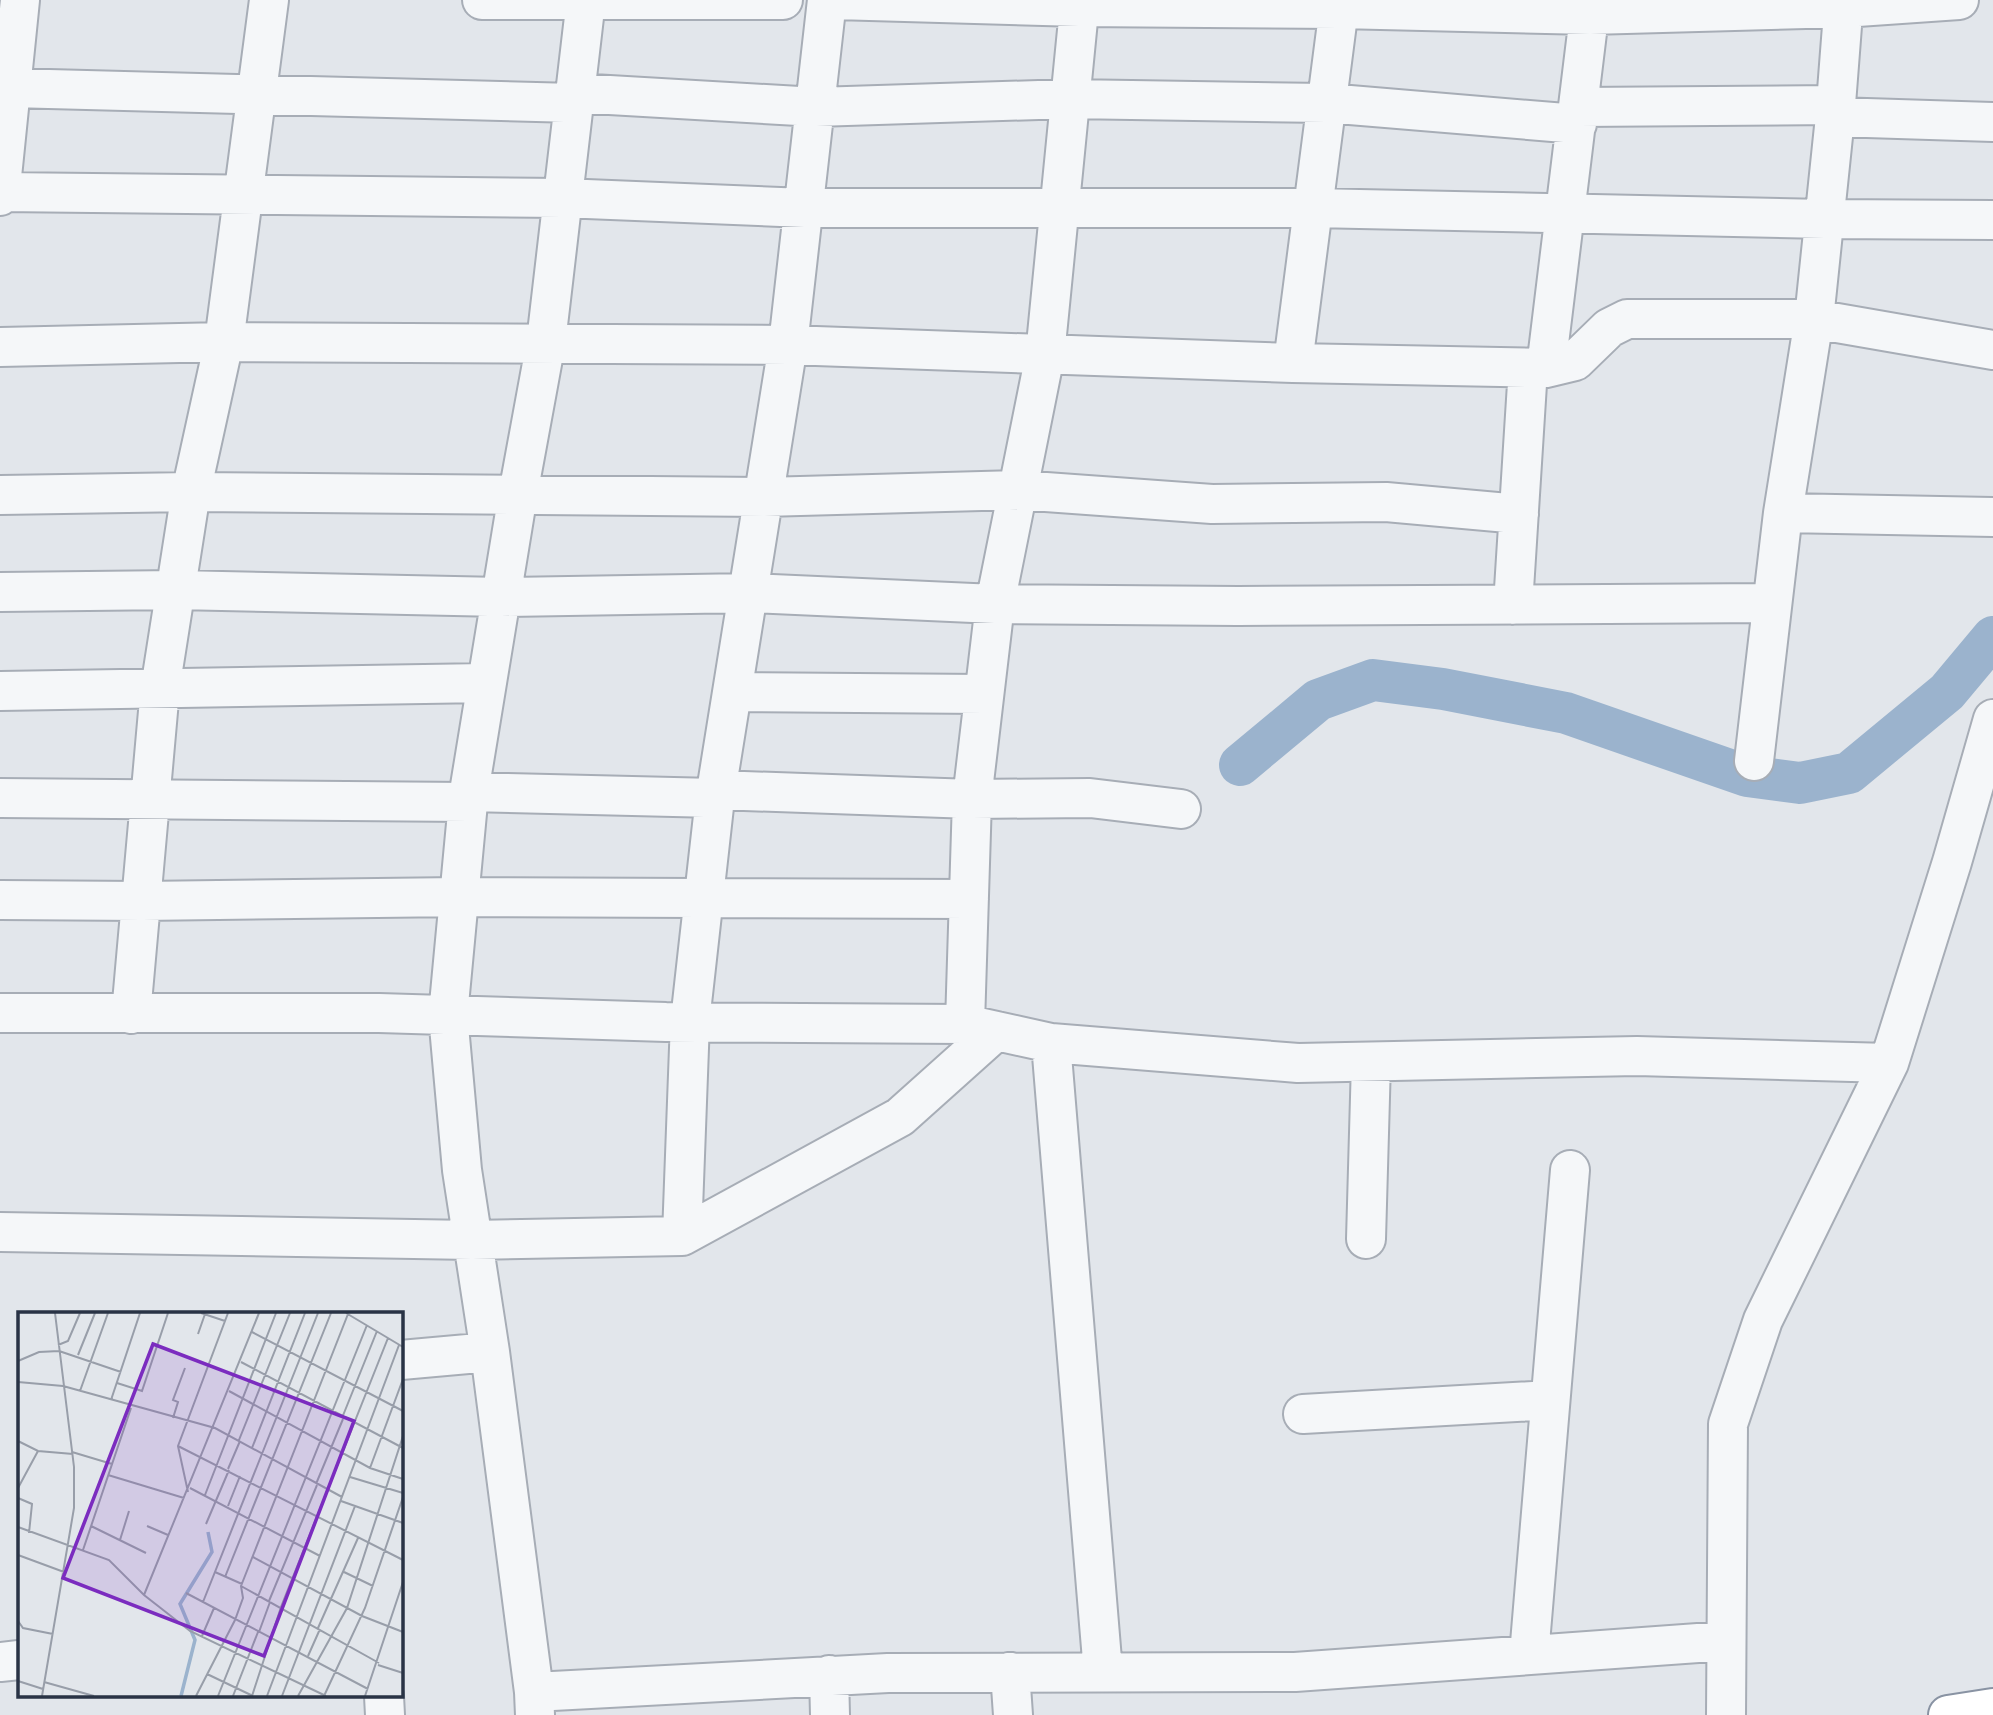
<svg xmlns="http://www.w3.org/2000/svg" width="1993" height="1715" font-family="Helvetica,sans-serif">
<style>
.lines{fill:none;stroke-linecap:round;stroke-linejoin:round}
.canal{stroke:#9bb3cd;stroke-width:42}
.minor-casing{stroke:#a7adb6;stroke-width:42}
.highway-casing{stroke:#8993a3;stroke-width:42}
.minor{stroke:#f5f7f9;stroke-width:38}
.highway{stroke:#fff;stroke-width:38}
.inset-river{fill:none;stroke:#9bb3cd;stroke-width:3.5}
.inset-road{fill:none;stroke:#989ea9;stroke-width:2}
.view{fill:#7b2cbf;fill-opacity:0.15;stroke:#7b2cbf;stroke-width:3.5}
.inset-edge{fill:none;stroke:#293345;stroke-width:3.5}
</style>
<rect width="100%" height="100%" fill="#e2e6eb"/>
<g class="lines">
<path class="canal" d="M1240,765L1318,700L1373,680L1443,689L1566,713L1747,776L1800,783L1849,773L1947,692L1993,637"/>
<g class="minor-casing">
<path id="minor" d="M482,0H783
M835,0L1079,7L1339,9L1590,15L1843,8L1959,0
M11,88L574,103
M575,93L816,107L1069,99L1326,103L1577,124
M1579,107L1836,105
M1835,117L1993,122
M0,192L562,198L805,208H1312L1825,219L1993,220
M0,196L20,0
M0,347L224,342L788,345L1293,363L1546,368L1575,361L1609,328L1627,319H1814L1993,350
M1293,363L1340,0
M1546,368L1591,0
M0,495L191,492L764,497L1018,490L1212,504L1386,502L1519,514
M1783,513L1993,517
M0,592L176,590L501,597L750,593L995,604L1238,606L1772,603
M1513,605L1528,368
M0,691L486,683
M733,692L984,694
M1754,761L1783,513L1814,319L1835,117L1844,0
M717,790L972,799L1090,798L1181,809
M469,792L715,798
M0,798L468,802
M0,900L142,901L459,897L969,899
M0,1013H379L666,1022L965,1024L1051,1043L1298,1063L1637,1056L1889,1063
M131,1014L160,689L191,492L224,342L269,0
M965,1024L972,799L995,604L1045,355L1080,0
M1051,1043L1103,1672
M0,1232L472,1240L682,1236L900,1117L996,1031
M682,1236L690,1021L715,798L788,345L827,0
M1366,1239L1371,1062
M401,1360L490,1352
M1303,1414L1550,1400
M1529,1655L1570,1170
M0,1662L19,1660
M1010,1672L1013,1715
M829,1675L830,1715
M534,1692L888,1673L1295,1672L1726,1641
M384,1696L385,1715
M535,1715L534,1692L490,1352L462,1170L448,1015L469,792L518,494L546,342L586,0
M1726,1715L1728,1424L1763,1320L1889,1063L1952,862L1993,719"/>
</g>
<g class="highway-casing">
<path id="highway" d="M1948,1715L1993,1708"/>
</g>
<use href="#minor" class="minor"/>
<use href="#highway" class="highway"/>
</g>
<g transform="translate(18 1312)">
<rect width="385" height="385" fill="#e2e6eb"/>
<path class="inset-river" d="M163,384L177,328L162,292L194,240L190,220"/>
<path class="inset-road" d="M183,1L207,9M328,1L385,35M234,20L385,99M180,22L187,2M40,33L50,29L62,1M41,39L103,60M60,43L77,1M0,49L21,40L41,39M223,50L385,136M0,70L45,74M99,71L124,79L150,1M45,74L197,116L324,185M62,79L90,1M211,79L352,156L385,167M93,88L122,1M155,106L160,90L155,88L167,56M324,106L359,19M221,128L272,1M0,129L20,139L55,142M160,134L385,248M234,136L287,1M54,140L94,152M352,156L385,67M210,157L222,129M90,163L166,186M332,165L385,181M298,172L325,107M0,176L20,139M172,176L302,244M170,180L160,134L210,1M187,183L258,1M0,186L14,192L11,221M323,189L385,211M210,194L222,164M188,212L211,158M73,214L128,241M129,214L150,223M0,215L91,248L126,283L172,319L308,384M102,228L111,199M65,238L113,96M0,243L46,260M235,245L344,304L385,320M197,260L224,272M326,260L355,274M207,265L313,1M223,274L361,351M168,281L350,377M126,283L241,1M251,289L299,173M185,290L300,1M0,309L5,316L35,322M300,316L340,226M241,320L252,290M184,324L196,296M290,344L302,317M360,353L385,361M189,362L235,384M0,369L25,377M26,370L76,384M24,384L56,196V155L37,1M178,384L217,308L225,286L223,274L330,2M200,384L349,13M215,384L240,320M234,384L263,295L370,26M249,384L381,33M264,384L337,194M280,384L329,296L385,124M306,384L347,296L385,185M347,384L385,270"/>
<path class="view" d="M135,32L336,109L246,344L45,266Z"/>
<rect width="385" height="385" class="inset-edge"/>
</g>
</svg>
